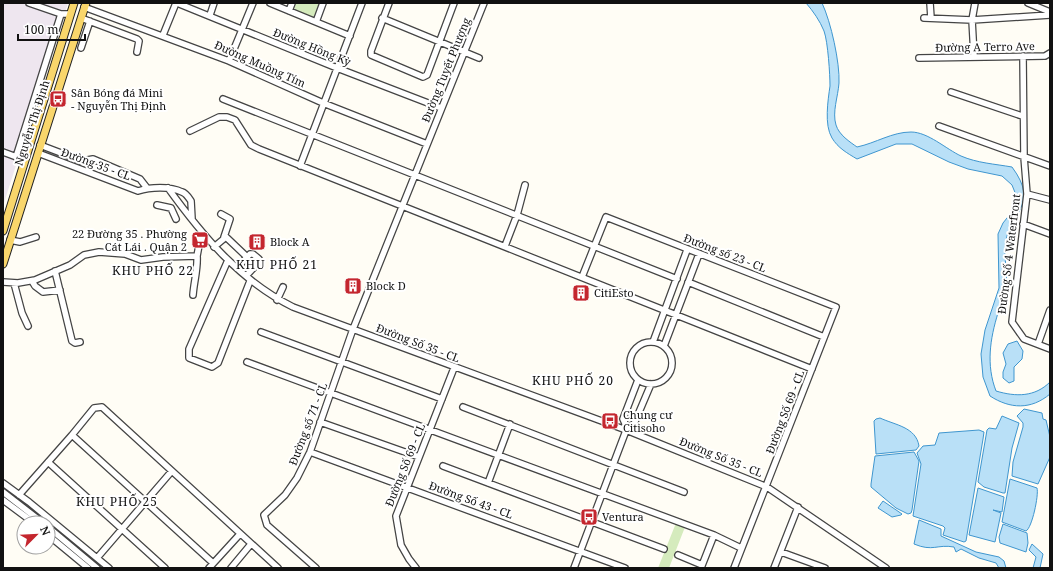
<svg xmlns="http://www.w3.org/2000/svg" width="1053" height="571" font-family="'Noto Serif',serif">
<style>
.industrial{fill:#eee6ef}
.green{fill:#d5ebbd}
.water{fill:#b9e0f7;stroke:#3f96cf}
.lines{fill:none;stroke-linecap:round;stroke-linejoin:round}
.minor-casing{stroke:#444;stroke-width:8}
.major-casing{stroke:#222;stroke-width:9}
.minor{stroke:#fff;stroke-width:5.5}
.major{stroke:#f9d66b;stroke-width:7}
.labels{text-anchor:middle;stroke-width:4;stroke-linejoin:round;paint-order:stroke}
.street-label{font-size:11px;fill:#111;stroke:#fff}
.poi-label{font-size:11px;fill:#111;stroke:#fff;text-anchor:start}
.neighbourhood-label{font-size:12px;letter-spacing:1px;fill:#111;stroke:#fff}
</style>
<rect width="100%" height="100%" fill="#fffdf5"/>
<path class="industrial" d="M3,3H68L3,206Z"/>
<path class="green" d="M295,3H321L316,15L312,17L295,10L294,7Z
M676,523L685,527L669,568H658Z"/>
<path class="water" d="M806,3H822C831,22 840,63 839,83C838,97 832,112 836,125C839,135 850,142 857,147C876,143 892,132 911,132C928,132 946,149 961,156C977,163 995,164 1012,167C1041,206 1008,213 1005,246C1004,262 1009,276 1005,292C1004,299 1000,306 998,313C990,339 986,365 996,391C1016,397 1035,397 1050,382V394C1031,410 1010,409 990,396L983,377L981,354L985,330L999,288L998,234L1003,223L1015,208L1016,195L1012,185L1002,176L968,169L949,162L912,144H896L857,159C847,153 838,148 832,138C824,125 828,100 830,86C830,75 828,42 824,31C820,21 813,11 806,3Z
M1017,341L1023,351L1022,359L1014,367V381L1009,383L1003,378V372L1006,364L1003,353L1008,344Z
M1024,409L1042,413L1043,419L1046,420L1050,437V457L1038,484L1012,476L1013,462L1023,427V423L1017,416Z
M1002,416L1019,423L1012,448L1005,493H1003L984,487L978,482L987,430L989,428L996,429Z
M880,418C895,425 916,427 919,446L916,450L876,454L874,421L876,419Z
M979,430L984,432L983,439L966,541L964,542L943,535L945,528L943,526L913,516L921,464L917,453L923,446L935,445L939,433Z
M914,452L919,461L912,510L911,513L908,514L896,508L871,487V484L875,456Z
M1010,479L1037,488C1039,495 1032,528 1026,531L1002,522Z
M978,488L1004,497L1002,512L993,510L1001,513L995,542L969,535Z
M883,501L902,514L901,515L892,517L878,508Z
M919,520L941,529V536L976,552L999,557L1004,561L1006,568H999L996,563L979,558L961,549L956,552L954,547C937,544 933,552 914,544Z
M1003,524L1027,533L1028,543L1026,552L1000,543L999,537Z
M1032,544L1043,554L1040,568H1033L1036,557L1029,550Z"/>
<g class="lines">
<g class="minor-casing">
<path id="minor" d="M29,3L61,14H68
M177,3L337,68L441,108
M270,3L350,36
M389,3L371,51V55L423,77L427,75L454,3
M930,3L931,18
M1028,3L1050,12
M84,7L229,61L323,103L427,144
M289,11L292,3
M210,15L214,3
M81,18L137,39L139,41L137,52
M382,18L479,58
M924,18L972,20L1050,15
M316,22L323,3
M163,35L176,3
M81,48L90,21
M974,56L972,20L975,3
M1023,56L1024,157L1027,194L1012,322L1024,339L1050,349
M919,58L1045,56L1050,53
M229,61L253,3
M951,92L1022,116
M223,99L677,279
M939,126L1050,166
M190,131L219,117H227L235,120L251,145L259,149L812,369
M40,145L82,161L93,159L140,179L147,188
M3,152L22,159
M38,153L138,191C150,187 170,186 182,192C186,193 189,198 191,201L192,219
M16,157L61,14
M300,166L362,3
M168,188C202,235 240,281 293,307L626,430L767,487L886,568
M1027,194L1050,200
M157,205L171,208L176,219
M221,214L230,219L224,237
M1023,224L1050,234
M10,240L20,242L36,237
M505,246L517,215L525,185
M214,247L226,237L247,257
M228,260L189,349V358L212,367L218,363L250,281
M237,268L250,254H253L259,259V262L246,276
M55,271L72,341L75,343L80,342
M582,277L606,217L836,307L734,568
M32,281L35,286L43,292L60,290
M3,282L18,283L35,280L70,265L84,255L99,252L125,254L141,260L163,257L197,256L200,240L203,235
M688,282L824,337
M14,283L22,313L28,326
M193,295C194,281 198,269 197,256
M277,300L283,287
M261,332L442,399
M653,342L687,250
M630 363a21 21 0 1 1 42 0a21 21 0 1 1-42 0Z
M1038,344L1050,310
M664,346L699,254
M247,362L714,535L741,548
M463,407L684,492
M320,422L419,457
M627,428L623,419L638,380
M72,435L94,408L102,407L278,568
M310,452L625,568
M48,462L165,568
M443,466L664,549
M3,483L29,502L109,568
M488,483L510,424
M3,492L43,523
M19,495L72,435L213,563
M3,500L34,523
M48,527L97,568
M48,535L88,568
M781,552L825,568
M678,555L702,565
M97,558L171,472
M209,568L240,534
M231,568L251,544
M316,568L267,525L264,515L285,495L297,478L310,452L353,329L484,3
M416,568L409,559L401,545L396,516L454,368
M574,568L627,428L634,424L651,384
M701,568L714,535
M774,568L798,507"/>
</g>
<g class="major-casing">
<path id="major" d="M3,231L74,3
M3,264L86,3"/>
</g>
<use href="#minor" class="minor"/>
<use href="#major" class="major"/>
</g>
<defs>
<g id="bus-square" transform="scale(0.9)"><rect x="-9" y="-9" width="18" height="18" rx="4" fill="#c4262e" stroke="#fff"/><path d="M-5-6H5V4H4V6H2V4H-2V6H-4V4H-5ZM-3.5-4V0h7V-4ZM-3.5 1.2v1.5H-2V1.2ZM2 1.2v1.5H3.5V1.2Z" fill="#fff"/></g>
<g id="supermarket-square" transform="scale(0.9)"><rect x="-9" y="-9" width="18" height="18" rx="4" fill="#c4262e" stroke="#fff"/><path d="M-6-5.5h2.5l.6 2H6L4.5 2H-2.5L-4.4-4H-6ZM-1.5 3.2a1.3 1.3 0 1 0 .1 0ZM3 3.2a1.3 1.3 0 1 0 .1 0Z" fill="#fff"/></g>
<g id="building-square" transform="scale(0.9)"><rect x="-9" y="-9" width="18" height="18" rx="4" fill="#c4262e" stroke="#fff"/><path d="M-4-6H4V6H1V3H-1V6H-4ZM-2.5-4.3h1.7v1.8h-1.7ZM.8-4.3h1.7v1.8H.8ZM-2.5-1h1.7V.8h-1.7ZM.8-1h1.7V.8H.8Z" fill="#fff"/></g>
</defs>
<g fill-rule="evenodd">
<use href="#bus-square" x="58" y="99"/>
<use href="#supermarket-square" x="200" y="240"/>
<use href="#building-square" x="257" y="242"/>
<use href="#building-square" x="353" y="286"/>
<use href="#building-square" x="581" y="293"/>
<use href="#bus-square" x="610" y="421"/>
<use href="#bus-square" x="589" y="517"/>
</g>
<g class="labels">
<g class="street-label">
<text transform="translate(312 47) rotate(22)" y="4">Đường Hồng Kỳ</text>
<text transform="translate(985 47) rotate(-1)" y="4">Đường A Terro Ave</text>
<text transform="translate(260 64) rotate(24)" y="4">Đường Muồng Tím</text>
<text transform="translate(446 70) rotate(-68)" y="4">Đường Tuyết Phượng</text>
<text transform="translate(32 123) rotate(-72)" y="4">Nguyễn Thị Định</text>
<text transform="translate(96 164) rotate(20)" y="4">Đường 35 - CL</text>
<text transform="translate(725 253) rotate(21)" y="4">Đường số 23 - CL</text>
<text transform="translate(1009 254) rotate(-83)" y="4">Đường Số 4 Waterfront</text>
<text transform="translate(418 343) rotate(21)" y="4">Đường Số 35 - CL</text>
<text transform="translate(785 412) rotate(-69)" y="4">Đường Số 69 - CL</text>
<text transform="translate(308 424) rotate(-69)" y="4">Đường số 71 - CL</text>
<text transform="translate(721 457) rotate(22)" y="4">Đường Số 35 - CL</text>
<text transform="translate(405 465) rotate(-68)" y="4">Đường Số 69 - CL</text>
<text transform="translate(471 500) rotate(20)" y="4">Đường Số 43 - CL</text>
</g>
<g class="poi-label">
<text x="71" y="97">Sân Bóng đá Mini<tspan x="71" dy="13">- Nguyễn Thị Định</tspan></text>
<text x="187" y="238" text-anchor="end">22 Đường 35 . Phường<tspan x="187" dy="13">Cát Lái . Quận 2</tspan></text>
<text x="270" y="246">Block A</text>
<text x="366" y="290">Block D</text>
<text x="594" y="297">CitiEsto</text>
<text x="623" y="419">Chung cư<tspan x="623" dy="13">Citisoho</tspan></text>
<text x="602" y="521">Ventura</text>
</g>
<g class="neighbourhood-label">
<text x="277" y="269">KHU PHỐ 21</text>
<text x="153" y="275">KHU PHỐ 22</text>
<text x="573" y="385">KHU PHỐ 20</text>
<text x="117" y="506">KHU PHỐ 25</text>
</g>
</g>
<rect width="1053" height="571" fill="none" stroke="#111111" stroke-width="8"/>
<g transform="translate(36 535) rotate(66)"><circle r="19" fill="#ffffff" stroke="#a0a0a0"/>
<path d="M0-3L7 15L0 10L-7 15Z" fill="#c4262e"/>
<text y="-6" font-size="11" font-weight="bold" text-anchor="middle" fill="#111111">N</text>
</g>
<path d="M18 34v6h67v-6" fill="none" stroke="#111111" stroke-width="2"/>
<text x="24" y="34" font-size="12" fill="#111111" stroke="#ffffff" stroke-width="3" paint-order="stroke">100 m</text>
</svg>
